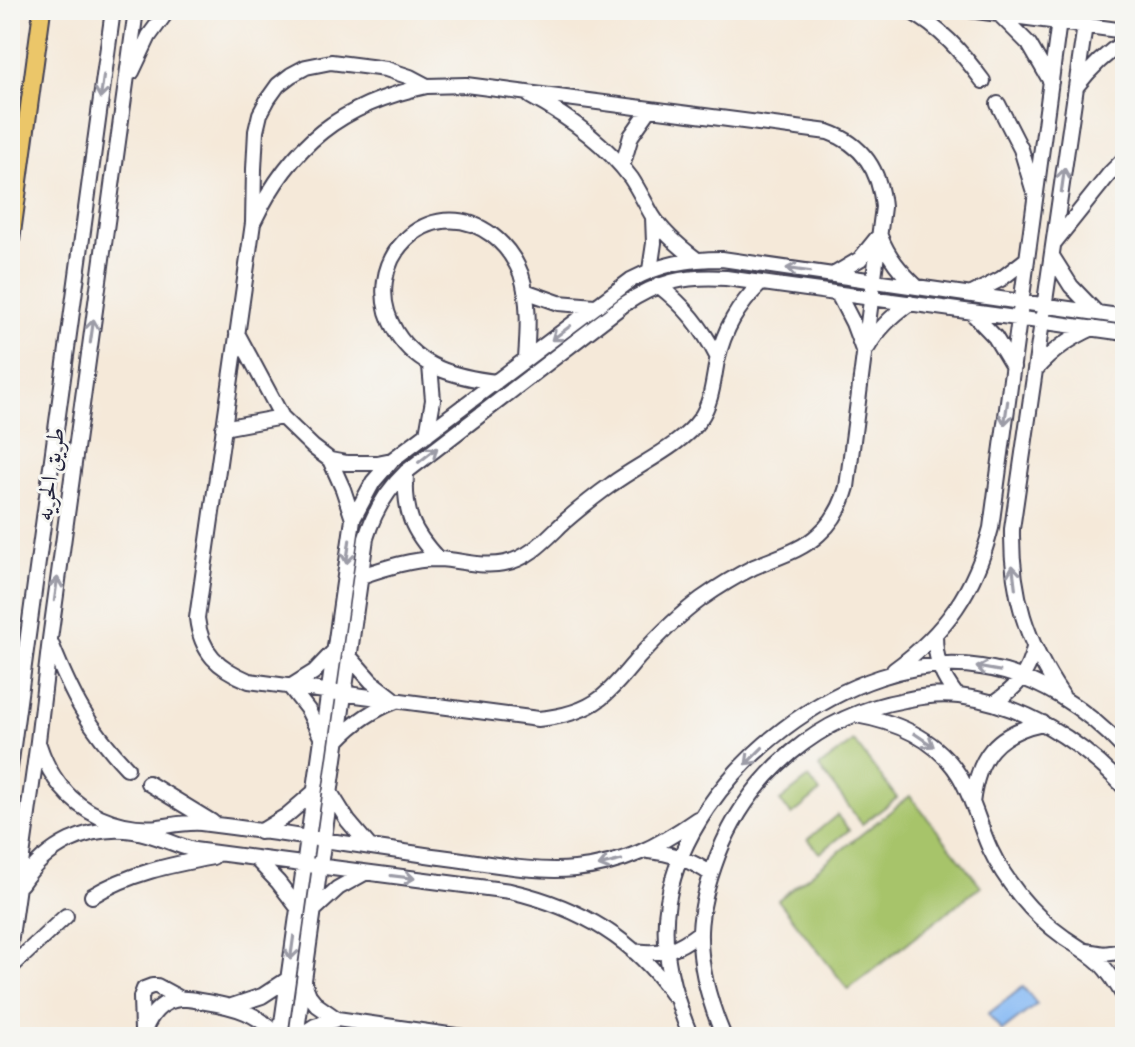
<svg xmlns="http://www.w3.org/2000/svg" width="1135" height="1047" font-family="'IM FELL French Canon',Amiri,serif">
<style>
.green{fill:#a7c46b;stroke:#647353;stroke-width:2}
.water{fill:#87baf4;stroke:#546e98;stroke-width:2}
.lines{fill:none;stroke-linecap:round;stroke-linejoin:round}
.minor-casing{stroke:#424053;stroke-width:18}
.major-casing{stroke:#424053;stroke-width:20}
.minor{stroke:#fff;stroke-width:14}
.major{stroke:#ebc669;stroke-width:16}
.oneway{stroke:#9c9ca7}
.labels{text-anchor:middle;stroke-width:6;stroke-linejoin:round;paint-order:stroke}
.street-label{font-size:24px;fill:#22223b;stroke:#f6f6f2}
</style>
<rect width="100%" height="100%" fill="#f6f6f2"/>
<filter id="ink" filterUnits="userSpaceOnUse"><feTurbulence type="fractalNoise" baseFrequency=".0125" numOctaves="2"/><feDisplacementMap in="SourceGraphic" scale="16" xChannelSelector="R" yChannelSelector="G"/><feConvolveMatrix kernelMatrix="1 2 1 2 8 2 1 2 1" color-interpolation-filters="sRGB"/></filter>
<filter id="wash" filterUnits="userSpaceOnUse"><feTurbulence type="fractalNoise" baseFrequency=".006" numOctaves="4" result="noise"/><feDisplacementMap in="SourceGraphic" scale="32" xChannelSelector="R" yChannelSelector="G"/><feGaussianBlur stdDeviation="1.8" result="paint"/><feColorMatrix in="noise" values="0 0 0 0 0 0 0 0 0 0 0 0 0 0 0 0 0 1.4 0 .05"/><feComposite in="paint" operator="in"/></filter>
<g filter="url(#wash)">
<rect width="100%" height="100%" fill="#f5e9d9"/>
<path class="green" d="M854,741L897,798L862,824L819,767Z
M809,778L820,792L792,815L780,801Z
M910,796L981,886L848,989L778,900Z
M837,815L849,830L820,853L808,839Z"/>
<path class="water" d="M1023,987L1037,1004L1002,1031L988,1014Z"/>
</g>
<g filter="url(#ink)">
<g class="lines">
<g class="minor-casing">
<path id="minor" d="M908,10C942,29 960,50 983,81
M969,10L1125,31
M999,14L1029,44L1051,82
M132,72L149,36L168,10
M1076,87C1090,69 1105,54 1125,41
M530,96C567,116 605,143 631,178C639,190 645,203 652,215C663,233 680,247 696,259
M998,104L1021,149L1033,189
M622,167L631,136L650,109
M253,223L254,169L256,131L260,114L268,99L278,85L291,75L306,67L331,62L386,69L410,77L427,86L466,85L828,132C863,144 880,171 883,207L847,487C842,505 834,521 819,534C801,551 777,557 754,567C736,576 718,587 701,599C678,616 658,636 639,657C627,671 616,686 601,698C583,712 560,717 538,719L249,681C218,668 201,653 197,618L253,223C291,144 341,104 427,86
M880,236C888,257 901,272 917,287
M1054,243L1110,173L1125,158
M1052,256L1071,286L1095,311
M650,270L654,243L653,217
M833,275L860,259L877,238
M658,285C686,307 702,327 718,358
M525,291L559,303L595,306
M838,294L853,323L863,350
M972,294L1001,279L1027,259
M971,312L995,337L1013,367
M237,333L282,417L313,447L330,460L346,463H377L392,460
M868,347C878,329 893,315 910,303
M1036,369C1052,351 1070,338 1093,328
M496,382C456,377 418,368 396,332C355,264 429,188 492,235C505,245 515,259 521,274C530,301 528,331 526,359
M223,428L282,417
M427,434L433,400L430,366
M330,460L343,489L353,519
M406,472C404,512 411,530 438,559
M361,576C385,568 412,559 438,559C461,560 482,568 505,563C530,558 546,539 564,522C579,509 595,496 612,484C639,464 681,446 700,419C712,402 713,381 717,361C724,329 738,306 761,283
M935,635C935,660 942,677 957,696
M51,643C72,696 88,727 127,768
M349,656L371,681L393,698
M894,670C946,632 975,590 991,528L1059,21
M1062,695C1026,642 1011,594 1012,529L1085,25
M994,703C1017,687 1027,676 1034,648
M856,715C897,722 936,738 959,775C973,798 979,825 990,849C998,866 1008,881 1020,896C1033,912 1048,926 1065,938C1077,946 1089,953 1100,963C1110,973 1118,986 1125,998
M321,737L308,710L290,687L314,672L333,652
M338,740C355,722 372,710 396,701
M39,745C49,776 69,803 100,817C118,825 139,829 159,827C173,825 186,822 201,823C283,833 366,847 448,858C489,863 533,873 575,869C624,864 657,847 697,819
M10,768L113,10
M148,783L212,822
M330,792L348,821L370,847
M972,803C978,757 995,733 1043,723
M260,832L286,816L314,792
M648,851C672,853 691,860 711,874
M255,858L278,882L298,908
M21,884C46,846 88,824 134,831C155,834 174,845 194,850L510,891C575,906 634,938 672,994
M92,896C130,873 170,865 213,857
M314,910L338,888L365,873
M10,944L38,741L50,639L136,10
M633,951C662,955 677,950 700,932
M1086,951L1104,954L1125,951
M10,968L66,916
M304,983L309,995L317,1005L337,1019L463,1037
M232,1006L262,996L288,979
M142,1031L141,997L144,989L152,986H157L181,999
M142,1037C148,1018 159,1001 180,999C188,998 198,1001 206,1002C238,1007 256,1013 279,1036
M280,1037L353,519L373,482L392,460L631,280C661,264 688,259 722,259L1125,317
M296,1037L366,538C374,512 386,491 406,472L623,305C657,282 685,275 726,278L1125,333
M298,1037L315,1026L337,1019
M691,1037C673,994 660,948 668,901C689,774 851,647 981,667C1037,675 1087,709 1125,750
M724,1037C710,1004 699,967 700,931C701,905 709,879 718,855C750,774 819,715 905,700C922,696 942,694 959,696C1024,704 1081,741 1125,788"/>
</g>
<g class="major-casing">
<path id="major" d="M10,248L42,10"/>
</g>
<use href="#minor" class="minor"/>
<use href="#major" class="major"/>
</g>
<defs><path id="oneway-shaft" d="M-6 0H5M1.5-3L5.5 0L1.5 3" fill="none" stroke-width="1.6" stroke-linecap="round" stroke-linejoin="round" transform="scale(2)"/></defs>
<g class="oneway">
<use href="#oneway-shaft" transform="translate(102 87) rotate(98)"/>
<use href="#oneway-shaft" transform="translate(1063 180) rotate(-82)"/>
<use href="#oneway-shaft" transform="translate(798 270) rotate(-172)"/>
<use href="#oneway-shaft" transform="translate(92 331) rotate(-82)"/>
<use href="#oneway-shaft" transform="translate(561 333) rotate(143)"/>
<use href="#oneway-shaft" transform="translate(1006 413) rotate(98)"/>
<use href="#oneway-shaft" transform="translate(428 455) rotate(-38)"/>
<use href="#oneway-shaft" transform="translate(348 552) rotate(98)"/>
<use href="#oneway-shaft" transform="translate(1014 577) rotate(-97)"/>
<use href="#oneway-shaft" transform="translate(56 589) rotate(-82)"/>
<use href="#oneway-shaft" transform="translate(988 669) rotate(-170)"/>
<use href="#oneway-shaft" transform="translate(924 740) rotate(34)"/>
<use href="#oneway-shaft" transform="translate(754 756) rotate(135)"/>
<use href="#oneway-shaft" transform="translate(610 863) rotate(166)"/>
<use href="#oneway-shaft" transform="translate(403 877) rotate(7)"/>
<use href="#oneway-shaft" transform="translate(292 948) rotate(98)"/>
</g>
</g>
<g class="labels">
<g class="street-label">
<text transform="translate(50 474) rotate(-82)" y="8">طريق الحريه</text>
</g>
</g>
<rect width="1135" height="1047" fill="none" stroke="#f6f6f2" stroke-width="40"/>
</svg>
